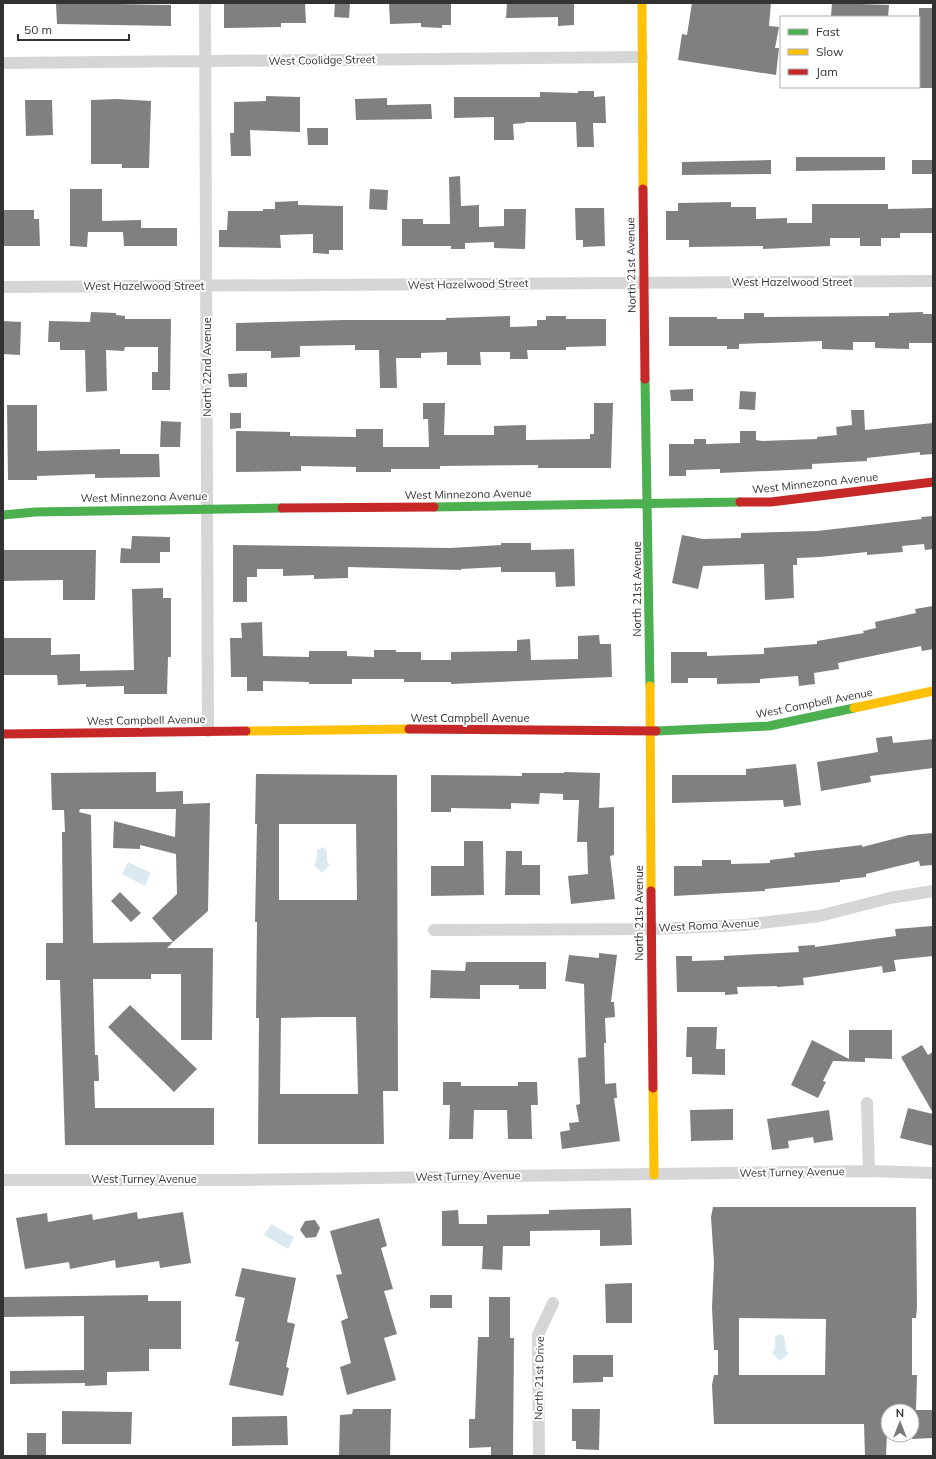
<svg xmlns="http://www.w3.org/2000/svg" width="936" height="1459" font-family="Mulish,sans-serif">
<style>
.water{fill:#dbe9f0}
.building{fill:#808080;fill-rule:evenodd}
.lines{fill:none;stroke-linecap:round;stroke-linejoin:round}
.street{stroke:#d6d6d6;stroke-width:12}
.fast{stroke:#4caf50;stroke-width:9}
.slow{stroke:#ffc107;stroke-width:9}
.jam{stroke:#c62828;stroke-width:9}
.labels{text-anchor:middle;stroke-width:4;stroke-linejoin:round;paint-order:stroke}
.street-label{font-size:11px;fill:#323232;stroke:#fff}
</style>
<rect width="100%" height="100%" fill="#fff"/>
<path class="water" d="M324,847L327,851V862L330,865L322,873L314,865L316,862L317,850Z
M128,862L151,873L145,886L122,874Z
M271,1224L294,1237L288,1249L264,1235Z
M779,1334L784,1336L786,1350L789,1353L780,1361L772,1353L775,1349V1337Z"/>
<path class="building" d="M66,3L171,5V26L57,24L56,4Z
M224,3H305L306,23H281V27L224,28Z
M335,3H350L349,18L334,17Z
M389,3H451V25H442V28L421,27V23L390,24Z
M507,3H574V25L558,26V17L506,18Z
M692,3H771L769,26L779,27L775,48H779L776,75L678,60L682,34L687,35Z
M832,3L889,5L888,17L831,16Z
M919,8H933V88H919Z
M578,91H594V97L605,96L606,123H593L594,147H577L576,122H525V123L513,124L514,140H494V117L454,118V97H540V92L578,93Z
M266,96L300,97V132L250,130L251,156H231L230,133H234V102L266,101Z
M387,98V105L431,104L432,119L356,120L355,99Z
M117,99L151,101L149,168H122V164H91V100Z
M25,100H52L53,135L26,136Z
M307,128H328V145H308Z
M796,157H885V170L796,171Z
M771,160V174L682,175V162Z
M912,160H933V174H912Z
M460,176L461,206L479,205V227L504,226V209H526L525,249L494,248V242L465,243V249H451V246H402V219H423V224H450L449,177Z
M70,189H102V221L141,220V228H177V246H124L123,232H88L87,247L70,246Z
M370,189L388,190L387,210L369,209Z
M298,201V205L343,206V250H329V254L313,253V234L280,235L281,248L219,247V230H227L228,211H263V209H275V202Z
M731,202V207H756V219L787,218V223H812V204H888V209L933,208V233H900V238H881V246H860V238H830V246L763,249V246L689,247V240H666V211H678V203Z
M575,208H604L605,246L583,247V240H576Z
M3,210H34V219H39L40,246H3Z
M91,312L116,313V315L125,316V319H171L170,390H152V372H158V347H125L124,351L106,350L107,391L86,392L85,350H60V342H48L49,321L90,322Z
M923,312V314H933V343H909V349L875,348V342H853V350L822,349V341L739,344V349H727V346H669V317H717V319H744V313H764V317L889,316V313Z
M510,316V327L537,326V320H546V316H566V319H606V346L566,347V350H527L528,359H510V352H480L481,365H447V352L421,353V358H396L397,388H380L379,350H355V345L300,346V357L271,358V351H236V323L343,320H446V318Z
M3,321L21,322L20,355L3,354Z
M247,373V387H229L228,374Z
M693,389V401H671L670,390Z
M740,391L756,392L755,410L739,409Z
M423,403H445L444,435H494V426L526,425V440L590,439V434H594V403H613L611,468H538V465L440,466V469H391V472H356V467L301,466V471L236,472V431L290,432V436L356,437V429H383V447H429L428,419H423Z
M7,405H37V451L120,449V454H159L160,477L95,478V474L37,476V480H8Z
M851,410H864L865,430L933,423V454L920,455V452L867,458V461L812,464V469L720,473V469L686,470V476H669V444H694V439H706V444L740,443V431H756V440L762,441L817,439V437L837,435L836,427L852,425Z
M230,413H241V428L230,429Z
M161,421L181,422L180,447H160Z
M933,516V549L925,550L924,544L902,546L903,552L867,555V552L820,557L797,558V565H793L794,598L765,600L764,564L703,566L698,589L672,583L682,535L703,539L741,538V533L817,531L922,519L921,517Z
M132,536L170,537V552H160V563H120L121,548L131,549Z
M501,543H531V550L574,549L575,586L556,587L555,572H501V567L461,569V570L348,567V578L314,579V575L283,576V569H257V577H247V602H233V545L450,548L501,545Z
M3,550H96L95,600H63V580L3,581Z
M163,588V598H171V657H168L167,694H124V686L86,687V684L58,685L57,675H3V638H51V655L80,654V671L134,670L132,589Z
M933,606V649L922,651L921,646L838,663L839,669L814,673L815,684L799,686L798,676L760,679V683L717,684V678H688V683H671V652H707V656L764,654V648L817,644V641L864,633L863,631L876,628L875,622L916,613L915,609Z
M262,622L263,656L309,657V651H347V656L374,657V650H396V652H421V660H451V652L517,651V640L530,639L531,660L578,659V636L599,635L600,644H611L612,677L451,684V682H404V679H352V684H309V682L263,681V691H247V677H231L230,638H242L241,623Z
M892,736L893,743L933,739V768L870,776L871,782L821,791L817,762L878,752L876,738Z
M796,764L801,805L784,807L783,800L672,803V775H746V769Z
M156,772V792L183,791V804L210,803L208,911L173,942L152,918L177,894L176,854L140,845V849L113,848L114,821L175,837L176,809H80L79,812L91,815L93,943L173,942L167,948H213L212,1040H181V974H151V979H93L95,1055H98L99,1081H94L95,1108H214V1145H65L60,980H46V943H63L62,832H65L64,810H52L51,773Z
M564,772L600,773L599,808L614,807V855L610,856L615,899L571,904L568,876L588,874L587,842H577L579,800H563V794L540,793L539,804L511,803V809L451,808V812H431V775L522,776V773H564Z
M256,774L397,775L398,1091H383L384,1144H258L259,1018H256L257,922H255L257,824H255ZM279,824H356L357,900H279ZM319,1017H356L358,1094H280L281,1018Z
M933,833V865L920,866L919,861L866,874V877L840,880V882L765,889V891L674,896V866H702V860H731V864L770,863V860L795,857L794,853L862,845V847L909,835Z
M464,841H483L484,895L431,896V866H464Z
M506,851H522V865H540V895H505Z
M120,892L141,913L131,922L111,901Z
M933,926V956L894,960L896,971L883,973L882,966L803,978L804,985L777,987V986L737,987L738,994L725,995V992H677L676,956H692V961L724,960V956L799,952L798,946L815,945V947L896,936L895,929Z
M599,953L617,955L611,1002H614L615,1017L605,1018L606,1043H604L605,1084L616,1083L617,1098H614L620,1141L562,1149L560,1132L570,1130L569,1123L579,1122L576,1105L580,1104L578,1058L586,1057L584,984L565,981L569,955L599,958Z
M466,962H546V989H519V985H480V999L430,998L431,970L465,971Z
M130,1005L197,1069L174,1092L108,1027Z
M687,1027H717L716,1049H725V1075L692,1074V1057H686Z
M849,1030H892V1059L865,1058V1062L833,1061L823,1081L826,1082L818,1098L791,1085L812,1040L849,1059Z
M922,1045L928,1055L933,1052V1113L901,1057Z
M443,1082H461V1086H518V1082H537L538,1105H531L532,1139H508L507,1110H474L473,1139H449L450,1105H443Z
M908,1108L933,1114V1146L900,1138Z
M733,1109V1140L691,1141L690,1110Z
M829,1110L833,1140L814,1143L813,1137L788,1141L789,1148L772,1150L767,1119Z
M713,1207H916L917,1307L916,1318H912V1375H917L916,1410H933V1438L912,1439V1411H888L886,1456H865L864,1424H714L712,1385L714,1375H718V1350H714L712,1307L714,1263L711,1217ZM739,1318L826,1319L825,1375H739Z
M631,1208L632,1245L600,1246V1230L530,1231V1246H503L502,1270L482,1269L483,1246H442V1211L458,1210L459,1224H487V1215L549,1214V1210Z
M137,1212L138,1219L183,1212L191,1263L160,1268L159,1261L116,1268L115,1260L70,1269L69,1262L25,1269L16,1218L47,1213L48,1222L92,1214L93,1220Z
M379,1218L387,1246L381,1248L393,1289L384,1291L397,1334L384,1338L396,1380L347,1395L340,1367L351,1363L341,1321L348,1318L336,1275L342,1274L330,1231Z
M315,1220L320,1228L316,1237L306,1238L300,1230L305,1221Z
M242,1268L296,1278L287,1322L295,1324L286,1367L289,1368L283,1396L229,1385L239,1342L235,1341L245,1298L235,1296Z
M632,1283V1323H606L605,1284Z
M148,1295V1301H181V1349H149V1371L107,1372V1385L85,1386V1383L10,1384V1371L84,1370V1316L3,1317V1297Z
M430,1295H452V1308H430Z
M489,1297H510V1338H514L513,1456H491V1447L469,1448V1419H475L478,1337H489Z
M573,1355H613V1377H603V1382L573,1383Z
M353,1409H391L390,1456H339L340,1415L352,1414Z
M572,1409H600L599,1450L576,1449V1441H572Z
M62,1411L132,1412L131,1444H62Z
M287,1416L288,1445L232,1446V1417Z
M27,1433H46V1456H27Z"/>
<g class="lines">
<path class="street" d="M205,3L208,731
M3,63L642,57
M3,287L933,281
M434,930L651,929L744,925L819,916L890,898L933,891
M867,1103L869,1171
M3,1180H232L869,1171L933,1173
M539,1456L538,1335L553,1303"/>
<path class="fast" d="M645,379L650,686
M434,507L740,502
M3,515L35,512L282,508
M656,731L769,726L854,708"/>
<path class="slow" d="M642,3L643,189
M650,686L651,891
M854,708L933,691
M246,731L409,729
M653,1088L654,1175"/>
<path class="jam" d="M643,189L645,379
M740,502H771L933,482
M282,508L434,507
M409,729L656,731
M3,734L246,731
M651,891L653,1088"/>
</g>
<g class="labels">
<g class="street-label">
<text transform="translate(322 60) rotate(-1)" y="4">West Coolidge Street</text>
<text transform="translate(631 265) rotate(-91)" y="4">North 21st Avenue</text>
<text x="792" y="286">West Hazelwood Street</text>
<text transform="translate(468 284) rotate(-1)" y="4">West Hazelwood Street</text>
<text x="144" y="290">West Hazelwood Street</text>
<text transform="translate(207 367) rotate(-90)" y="4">North 22nd Avenue</text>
<text transform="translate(815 483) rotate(-6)" y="4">West Minnezona Avenue</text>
<text transform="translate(468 494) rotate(-1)" y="4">West Minnezona Avenue</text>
<text transform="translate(144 497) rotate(-1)" y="4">West Minnezona Avenue</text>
<text transform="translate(637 589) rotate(-90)" y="4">North 21st Avenue</text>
<text transform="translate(814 703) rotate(-11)" y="4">West Campbell Avenue</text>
<text x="470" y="722">West Campbell Avenue</text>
<text transform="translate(146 720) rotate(-1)" y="4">West Campbell Avenue</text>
<text transform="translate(639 913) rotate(-90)" y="4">North 21st Avenue</text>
<text transform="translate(709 925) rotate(-3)" y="4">West Roma Avenue</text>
<text transform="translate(792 1172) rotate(-1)" y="4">West Turney Avenue</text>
<text transform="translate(468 1176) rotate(-1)" y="4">West Turney Avenue</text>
<text x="144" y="1183">West Turney Avenue</text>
<text transform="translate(539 1378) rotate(-89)" y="4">North 21st Drive</text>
</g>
</g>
<rect width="936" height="1459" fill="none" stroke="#323232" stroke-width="8"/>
<rect x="780" y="16" width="140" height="72" fill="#ffffff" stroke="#adadad"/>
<rect x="788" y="29" width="20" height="6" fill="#4caf50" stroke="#adadad"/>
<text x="816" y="36" font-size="12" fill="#323232">Fast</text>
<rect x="788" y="49" width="20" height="6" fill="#ffc107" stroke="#adadad"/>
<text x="816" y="56" font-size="12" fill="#323232">Slow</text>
<rect x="788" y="69" width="20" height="6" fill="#c62828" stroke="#adadad"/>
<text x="816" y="76" font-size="12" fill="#323232">Jam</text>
<g transform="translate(900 1423)"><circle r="19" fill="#ffffff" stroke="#adadad"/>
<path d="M0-3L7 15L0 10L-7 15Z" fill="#7a7a7a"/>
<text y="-6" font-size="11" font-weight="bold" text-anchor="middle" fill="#323232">N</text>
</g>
<path d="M18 34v6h111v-6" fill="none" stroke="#323232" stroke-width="2"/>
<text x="24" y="34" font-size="12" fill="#323232" stroke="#ffffff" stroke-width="3" paint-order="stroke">50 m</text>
</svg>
